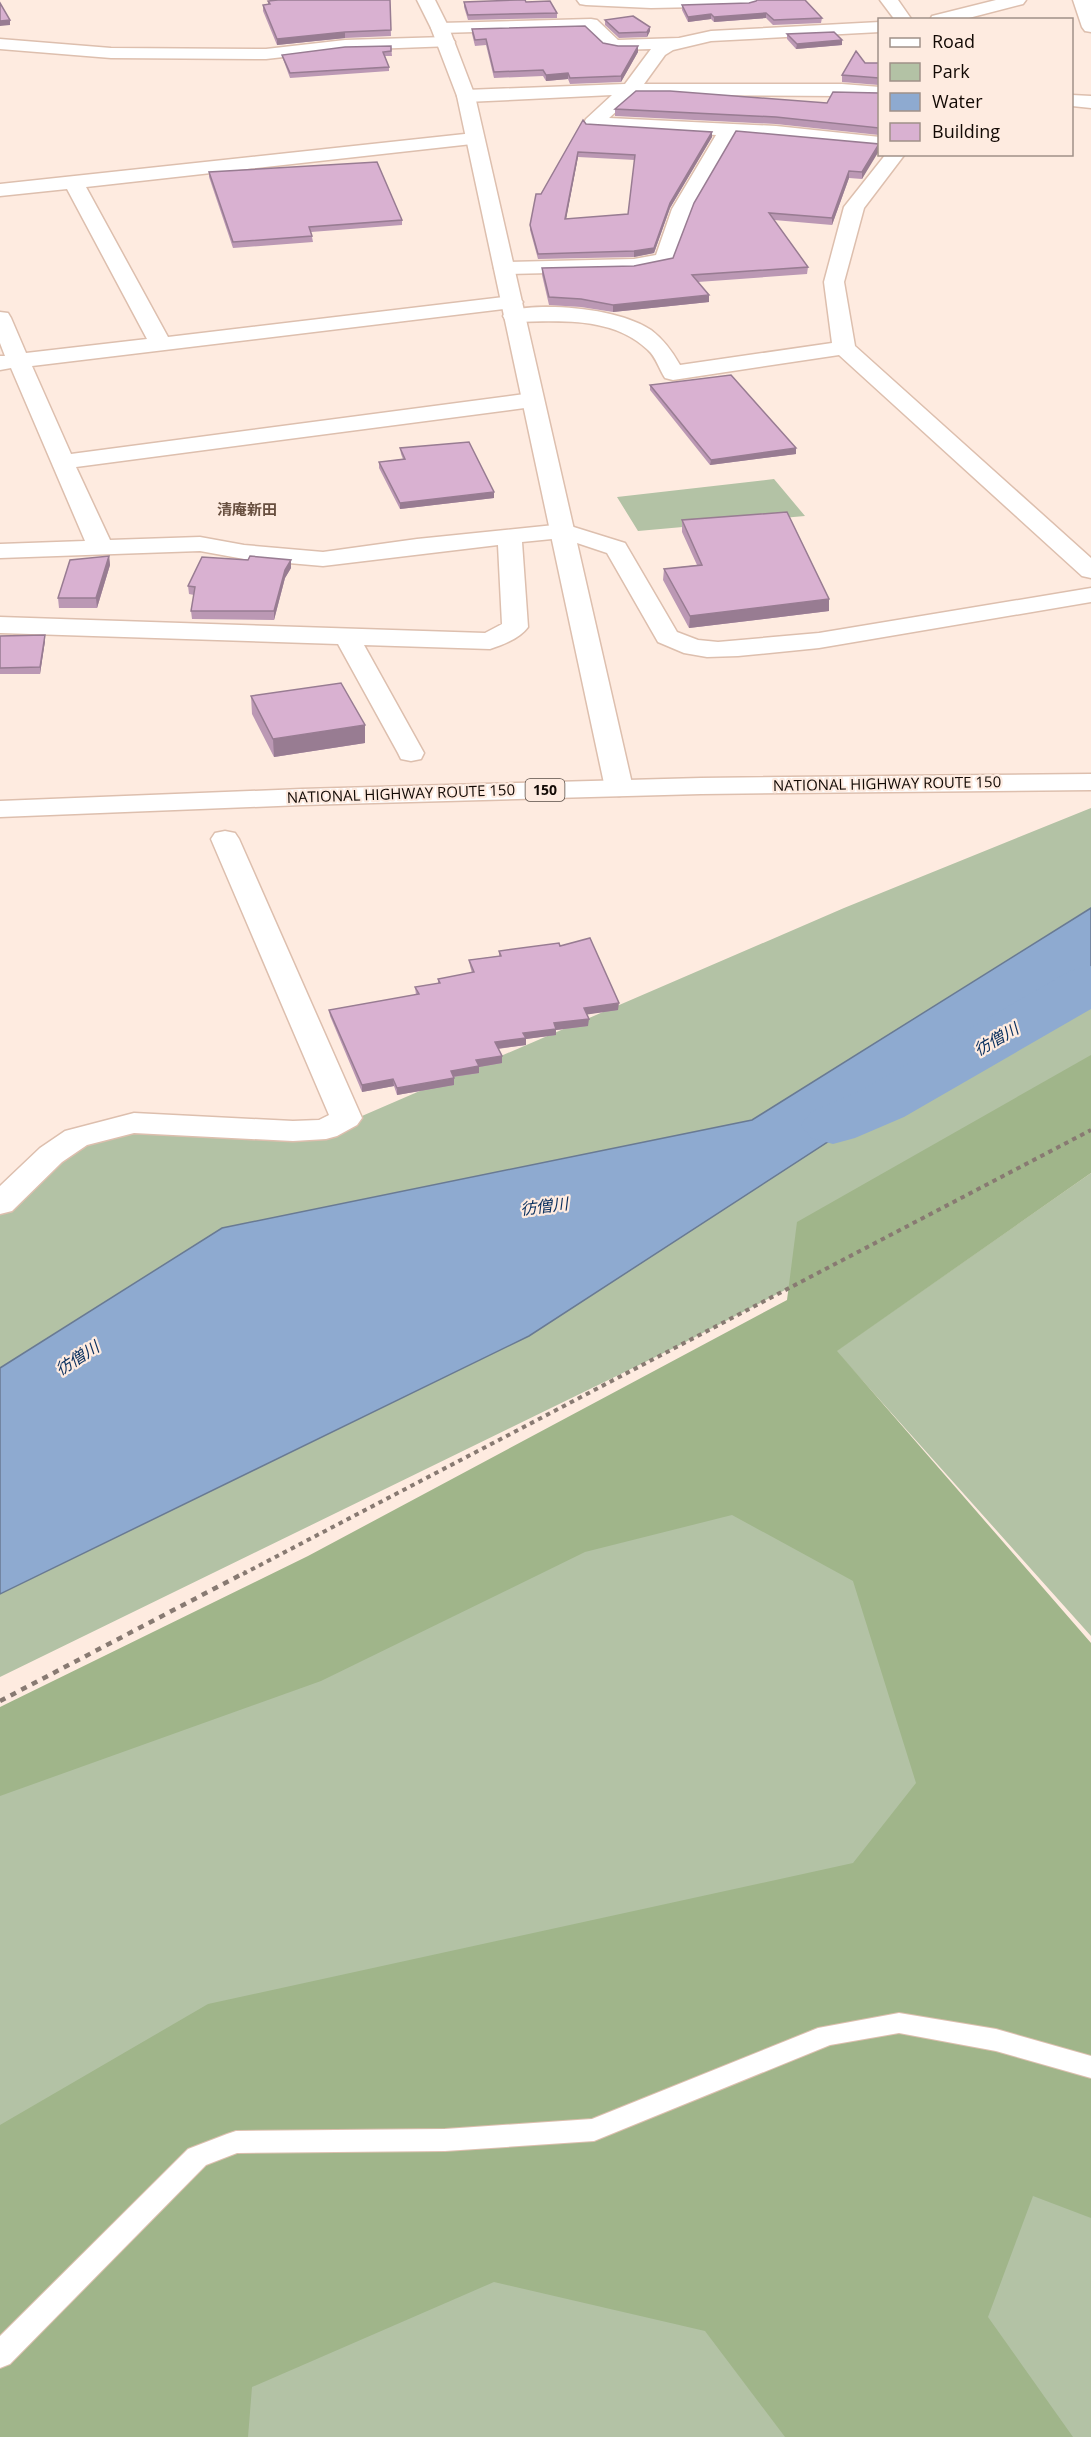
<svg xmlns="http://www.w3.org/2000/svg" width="1091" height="2437" font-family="'Open Sans','Noto Sans JP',sans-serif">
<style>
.green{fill:#b3c2a5}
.forest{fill:#a0b58a}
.water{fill:#8eaad0;stroke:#697a93;stroke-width:1.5}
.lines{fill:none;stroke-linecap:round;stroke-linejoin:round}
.river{fill:#8eaad0;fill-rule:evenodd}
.service-casing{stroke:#ddbfae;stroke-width:2}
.minor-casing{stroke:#ddbfae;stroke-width:3}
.tertiary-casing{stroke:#ddbfae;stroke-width:3}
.trunk-casing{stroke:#ddbfae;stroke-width:3}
.path-far1{stroke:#887a72;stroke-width:4;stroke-dasharray:4.5 4.5;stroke-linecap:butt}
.path{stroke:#887a72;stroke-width:4.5;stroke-dasharray:6 6;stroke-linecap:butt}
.service{fill:#fff;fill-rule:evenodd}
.minor{fill:#fff;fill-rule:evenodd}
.tertiary{fill:#fff;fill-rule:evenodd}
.trunk{fill:#fff;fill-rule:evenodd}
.wall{fill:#bb98b4;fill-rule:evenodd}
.shaded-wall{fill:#987c92}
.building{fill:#d9b1d1;stroke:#987c92;stroke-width:1.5;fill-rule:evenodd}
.labels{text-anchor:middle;stroke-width:4.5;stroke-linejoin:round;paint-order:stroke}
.shield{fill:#feebe0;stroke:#594d46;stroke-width:1.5}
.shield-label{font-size:14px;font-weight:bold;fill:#120904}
.far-quarter-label{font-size:15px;font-weight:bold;fill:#695040;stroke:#feebe0}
.street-label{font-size:15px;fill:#120904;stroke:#feebe0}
.water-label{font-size:16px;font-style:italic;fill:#092f5e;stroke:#feebe0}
</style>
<rect width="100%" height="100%" fill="#feebe0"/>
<path class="green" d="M774,479L805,516L638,531L617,497Z
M1091,808V1130L676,1347L0,1677V1193L76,1138L355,1119L844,908Z
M1091,1173V1636L836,1351Z
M816,1394L1091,2031V2437H0V1744Z"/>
<path class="forest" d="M1091,1055V1173L837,1351L1091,1643V2218L1033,2196L988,2317L1073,2437H785L705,2331L494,2282L252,2387L248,2437H0V2125L208,2004L853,1863L916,1783L853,1581L732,1515L585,1552L321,1681L0,1796V1707L308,1556L787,1300L797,1222Z"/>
<path class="water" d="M1091,908V971L529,1336L0,1594V1368L222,1228L752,1120Z"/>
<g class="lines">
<path class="river" d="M1091,966V1009L904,1117L855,1138L833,1144L811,1138L801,1125L811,1112L860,1091L1070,971Z"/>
<g class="service-casing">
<path id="service" d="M899,2013L996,2029L1091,2056V2078L996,2051L899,2033L830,2045L594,2141L445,2151L237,2153L206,2165L10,2364L0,2368V2336L188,2149L227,2134L236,2131L445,2129L592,2119L818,2028Z"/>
</g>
<g class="minor-casing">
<path id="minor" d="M577,0H756L757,1L754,5L748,6L651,8L586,5L580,4Z
M880,0H898L912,20H895Z
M996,0H1026L1023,4L961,20H930L932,16Z
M1073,0H1091V32L1085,31L1082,27Z
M591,19L597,20L618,40L679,38L711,31L880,22V32L711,41L673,50L665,55L644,84H842L880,87V98L842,96L635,95L609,118L776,126L880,137V149L735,136L692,209L672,263L634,271L504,274L497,272L494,268L497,264L504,262L634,259L656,255L672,209L716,135L586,127L584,123L586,119L612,95L466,102L459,100L457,96L459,92L466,90L625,84L651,49L618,50L603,47L586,29L440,33L434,32L431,28L434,24L440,23Z
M446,37L452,38L455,42L452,46L345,50L266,59L111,58L0,49V39L111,48L266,49L345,40Z
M1072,95L1091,96V108L1072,106Z
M474,133L481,135L483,139L481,143L86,187L168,337L512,296L519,298L523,302L519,306L512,308L32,366L71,454L532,393L540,395L543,400L540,405L532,407L76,467L110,540L200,537L244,545L323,552L417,539L564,524L625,543L677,632L698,640L718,642L819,633L1091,588V602L819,648L738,656L707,657L684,653L658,642L607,553L562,538L522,542L528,627C520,638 503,645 490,649L364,645L424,753L421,759L411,761L401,759L398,753L338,644L0,633V617L485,633L502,624L498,545L323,566L244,559L200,551L0,558V544L85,541L11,368L0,370V356H5L0,343V312L8,313L11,318L26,353L147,339L67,189L0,196V184Z
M886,154H905L864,208L844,282L855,346L1091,558V578L1082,576L839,355L673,380L665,378C659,369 656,357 648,350C613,316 559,321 514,322L506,321L503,316L506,311C545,302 618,308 651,330C664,340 672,351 680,365L832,343L824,282L844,207Z
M225,831L235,833L239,839L362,1118L357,1125L337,1136L326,1139L293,1141L134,1133L87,1145L62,1162L12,1211L0,1214V1186L40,1148L65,1131L134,1113L293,1121L319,1120L329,1115L211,839L215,833Z"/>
</g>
<g class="tertiary-casing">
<path id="tertiary" d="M417,0H435L449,28L475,96L633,788L629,794L619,796L609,794L605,788L457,96L431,28Z"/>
</g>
<g class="trunk-casing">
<path id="trunk" d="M1091,774V790L701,794L302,805L0,817V801L302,789L701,778Z"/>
</g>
<path class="path-far1" d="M243,1574L1091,1130"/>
<path class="path" d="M0,1701L246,1572"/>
<use href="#service" class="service"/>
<use href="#minor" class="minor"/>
<use href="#tertiary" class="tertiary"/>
<use href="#trunk" class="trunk"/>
</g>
<path class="wall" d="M390,0L391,36L345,38L277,45L263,11V5L268,4V1Z
M756,1L822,18L821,23L773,25L766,18L714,22L711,19L688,22L682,10V5L749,3Z
M464,2H526L557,13V18L468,20L464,7Z
M605,20L650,31L647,37L619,38L605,25Z
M472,29L603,43L638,52L621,82L570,84L568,79L546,81L543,76L494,78L486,45L475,46L472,34Z
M787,34L842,40V45L796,49L787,39Z
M391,46L392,56H385L389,67V71L290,78L283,59L282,55Z
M865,63H879V85L842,82V75Z
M879,93V135L776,124L615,116V109L827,103Z
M586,124L712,137L670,208L654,253L634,257L538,259L530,230V225L541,194ZM578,157L635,160L628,214L566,219Z
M879,144L862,179L849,178L832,225L774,220L808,267L807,274L698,282L709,302L613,312L581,307L549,305L542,275V268L634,266L673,258Z
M209,172L402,220V225L311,232L313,242L233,248L209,177Z
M650,385L796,454L710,465L650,390Z
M400,448L494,492V498L400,509L379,468V462L403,459L401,454Z
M682,520L829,599V611L689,628L663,580L664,569L697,565L682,532Z
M109,556L110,565L97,608H59L58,598Z
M291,568L285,578L274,620L192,619L191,611L194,595L189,594L188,586Z
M45,635V641L40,674H0V636Z
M251,696L365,725V743L274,757L252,714Z
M560,946L618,1010L587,1014L588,1026L556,1030V1035L526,1039V1045L498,1049L502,1063L479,1067V1073L454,1077V1085L397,1095L394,1086L362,1092L330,1016L329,1010L416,995L415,987L438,984V979L472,973L470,966L469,960L499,956V951Z"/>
<path class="shaded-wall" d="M766,13V18L714,22V17Z
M711,14V19L688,22V17Z
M10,20V25L0,26V21Z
M650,27V31L647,37V32Z
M345,32V38L277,45V39Z
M842,40V45L796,49L797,44Z
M638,46V52L621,82V76Z
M568,73V79L546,81V75Z
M712,132V137L670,208L654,253L634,257V251L670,203Z
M879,145V151L862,179V172Z
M578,152V157L565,225V219Z
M849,171V178L832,225V218Z
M709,295V302L613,312V305Z
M796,448V454L710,465L711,460Z
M494,492V498L400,509V503Z
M109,556L110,565L97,608L96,598Z
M291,560V568L285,578L274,620V611L285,570Z
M829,599V611L689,628L690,616Z
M45,635V641L40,674V667Z
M365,725V743L274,757L273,739Z
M619,1003L618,1010L584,1015V1008Z
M589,1019L588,1026L556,1030V1035L526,1039V1045L495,1049V1042L523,1033L554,1023Z
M502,1056V1063L479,1067V1073L451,1077V1071L476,1060Z
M454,1078V1085L397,1095V1088Z
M393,1079L394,1086L362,1092V1085Z"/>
<path class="building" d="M278,0H390L391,30L345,32L277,39L263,5L270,4L268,1Z
M517,0H525L526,2L550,1L557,13L468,15L464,2Z
M757,0H805L822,18L774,20L766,13L714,17L711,14L688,17L682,5L749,3L756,1Z
M0,3L10,20L0,21Z
M633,16L650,27L647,32L619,33L605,20Z
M585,26L603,43L618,46H638L621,76L570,78L568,73L546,75L543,70L494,72L486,39L475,40L472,29Z
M834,32L842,40L797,44L787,34Z
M391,46V51L383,52L389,67L290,73L282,55L345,47Z
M856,51L865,63H879V78L842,75Z
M636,91H670L827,103L833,92L879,93V128L776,117L615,109Z
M583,120L586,124L712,132L670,203L654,248L634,251L538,254L530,225L536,194H541ZM578,152L635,155L628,214L565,219Z
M736,131L879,144L862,172L849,171L832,218L769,213L808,267L692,275L709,295L613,305L581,299L549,297L542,268L634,266L673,258L694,203Z
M377,162L402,220L309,227L312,236L233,242L209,172Z
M731,375L796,448L711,460L650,385Z
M469,442L494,492L400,503L379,462L405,459L400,448Z
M787,512L829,599L690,616L664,569L702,565L682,520Z
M109,556L96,598H58L70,560Z
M250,556L291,560L285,570L274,611H191L195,587L188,586L202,557L248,560Z
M45,635L40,667L0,668V636Z
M341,683L365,725L273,739L251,696Z
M590,938L619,1003L584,1008L589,1019L554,1023L556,1029L523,1033L526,1038L495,1042L502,1056L476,1060L479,1066L451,1071L454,1078L397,1088L393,1079L362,1085L329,1010L419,994L415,987L440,983L438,979L474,972L469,960L501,956L499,951L559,943L560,946Z"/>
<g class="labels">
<rect class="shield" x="525.5" y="779" width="39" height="22" rx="4.5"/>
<g class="shield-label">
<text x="545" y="795">150</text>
</g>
<g class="far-quarter-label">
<text x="247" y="515">清庵新田</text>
</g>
<g class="street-label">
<text transform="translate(887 784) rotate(-1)" y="5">NATIONAL HIGHWAY ROUTE 150</text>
<text transform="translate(401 794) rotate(-2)" y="5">NATIONAL HIGHWAY ROUTE 150</text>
</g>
<g class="water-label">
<text transform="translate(996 1039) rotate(-30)" y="6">彷僧川</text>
<text transform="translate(544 1206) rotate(-7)" y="6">彷僧川</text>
<text transform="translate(77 1358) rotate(-33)" y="6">彷僧川</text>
</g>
</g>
<rect x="878" y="18" width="195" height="138" fill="#feebe0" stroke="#a09188" stroke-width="1.5"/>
<rect x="890" y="38" width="30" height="9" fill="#ffffff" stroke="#a09188" stroke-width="1.5"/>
<text x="932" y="48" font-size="18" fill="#120904">Road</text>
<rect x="890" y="63" width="30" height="18" fill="#b3c2a5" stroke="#a09188" stroke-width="1.5"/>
<text x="932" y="78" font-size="18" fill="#120904">Park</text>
<rect x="890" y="93" width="30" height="18" fill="#8eaad0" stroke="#a09188" stroke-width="1.5"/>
<text x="932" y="108" font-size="18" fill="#120904">Water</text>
<rect x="890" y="123" width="30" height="18" fill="#d9b1d1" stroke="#a09188" stroke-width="1.5"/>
<text x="932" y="138" font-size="18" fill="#120904">Building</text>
</svg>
